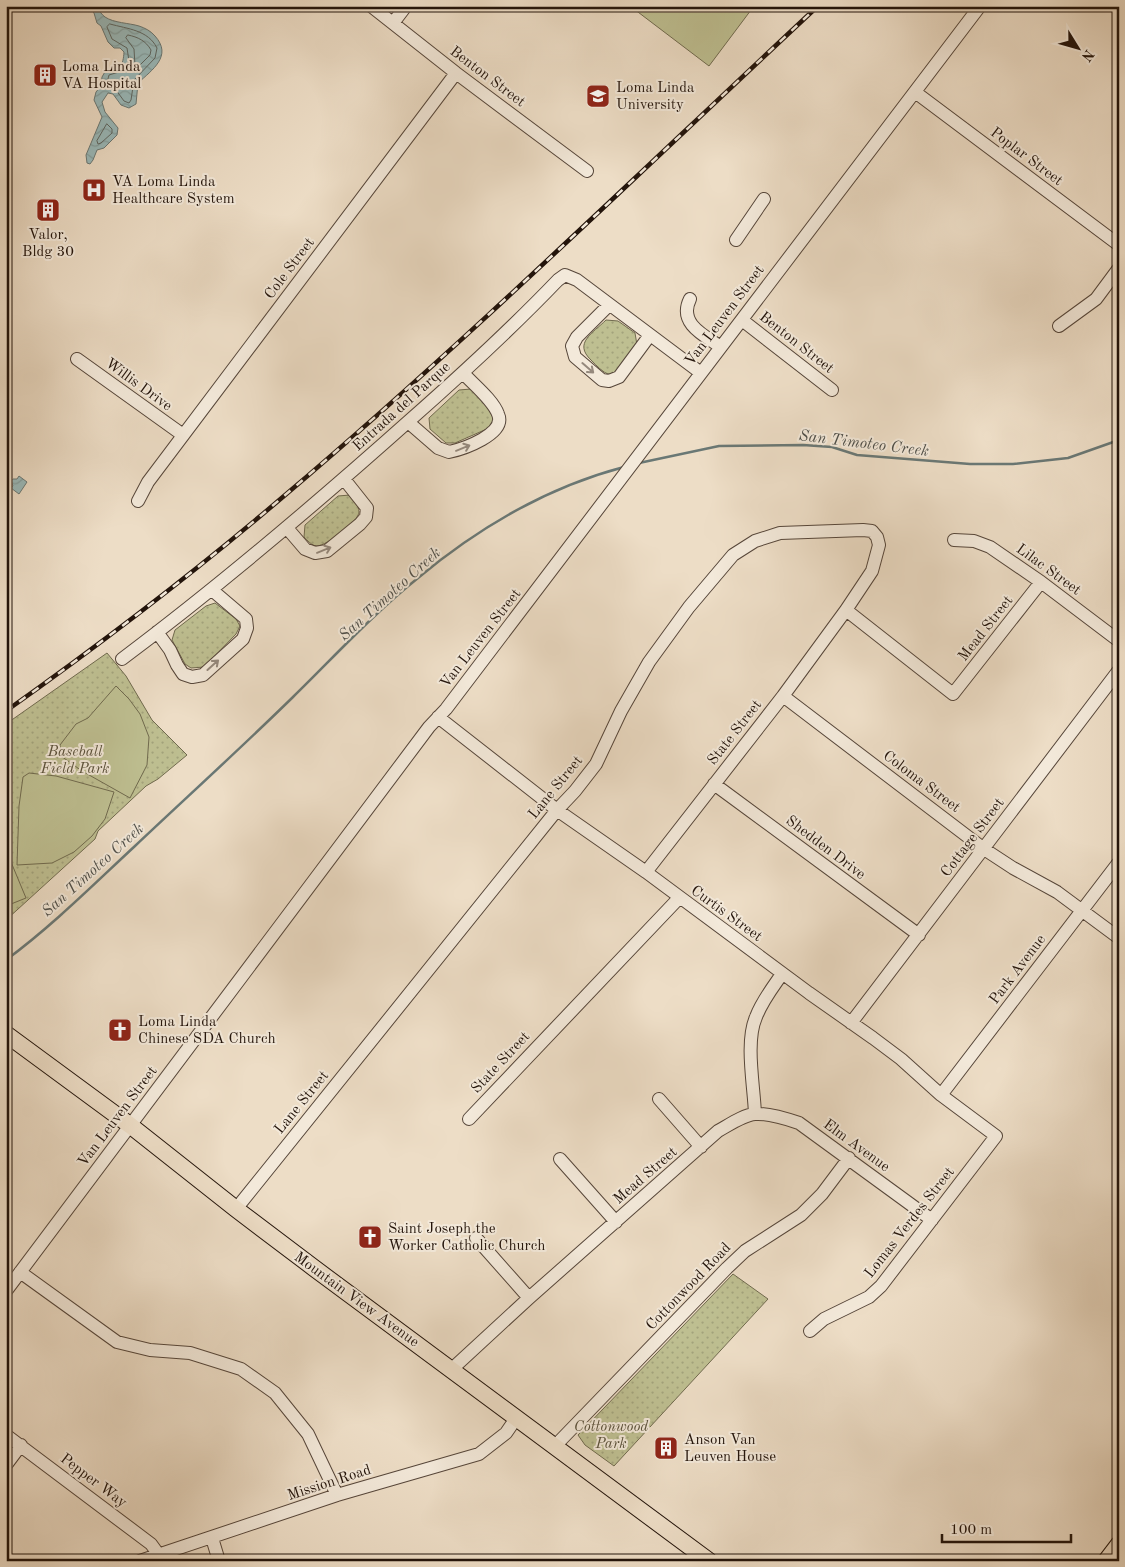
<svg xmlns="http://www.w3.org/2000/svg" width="1125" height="1567" font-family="'Old Standard TT',serif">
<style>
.park{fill:url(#park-dots);stroke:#706a4e}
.garden{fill:#bebf91;stroke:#706a4e}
.water{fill:url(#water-waves);stroke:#6a7875}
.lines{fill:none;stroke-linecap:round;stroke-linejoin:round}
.shore{stroke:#5e6763;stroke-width:1}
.stream{stroke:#6a7875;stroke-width:2.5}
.minor-casing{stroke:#56463a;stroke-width:14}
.major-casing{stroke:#23140b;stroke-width:18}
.minor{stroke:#f3e9da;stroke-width:12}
.major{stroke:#edddc6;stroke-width:16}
.rail-casing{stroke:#23140b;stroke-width:4.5}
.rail{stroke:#f3e9da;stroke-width:2.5;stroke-dasharray:8;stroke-linecap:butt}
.oneway{stroke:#95897d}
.labels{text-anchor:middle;stroke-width:4;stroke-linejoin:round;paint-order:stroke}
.poi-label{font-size:15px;fill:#23140b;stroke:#f3e9da;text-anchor:start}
.street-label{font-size:15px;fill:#23140b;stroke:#f3e9da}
.park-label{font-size:15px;font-style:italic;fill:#59503a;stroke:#f3e9da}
.water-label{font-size:16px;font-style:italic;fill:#4d4e49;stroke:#f3e9da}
</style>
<defs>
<pattern id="park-dots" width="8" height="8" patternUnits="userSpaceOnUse" patternTransform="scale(1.25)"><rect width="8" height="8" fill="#bebf91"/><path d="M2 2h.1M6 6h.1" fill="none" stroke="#a3a37c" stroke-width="1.8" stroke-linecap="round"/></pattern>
<pattern id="water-waves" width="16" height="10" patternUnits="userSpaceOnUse" patternTransform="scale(1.25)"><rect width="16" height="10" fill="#9ababb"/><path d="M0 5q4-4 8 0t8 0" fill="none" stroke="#849f9f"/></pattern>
</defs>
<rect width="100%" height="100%" fill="#edddc6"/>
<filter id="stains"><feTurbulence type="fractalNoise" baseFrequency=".004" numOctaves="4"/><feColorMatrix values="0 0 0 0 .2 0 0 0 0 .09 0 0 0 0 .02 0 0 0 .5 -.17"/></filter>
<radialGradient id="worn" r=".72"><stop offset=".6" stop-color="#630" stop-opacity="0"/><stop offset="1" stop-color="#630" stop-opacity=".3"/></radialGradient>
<path class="park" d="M606,320L618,321L635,333L637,345L617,371L610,375C602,372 597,366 591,360C573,343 593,333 606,320Z
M471,389L492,411L496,420L489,428L455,443H446L430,429L429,418L459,390Z
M350,495C354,500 359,505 359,512C359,521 326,546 317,546C312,546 307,540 304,537L305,525L338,496Z
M215,603L236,619L240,626L236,634L204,667L191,668L185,664L172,640L175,630L206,606Z
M107,653L126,676L152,720L187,755L158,779L146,786L98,831L95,839L6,920V724Z
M733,1274L768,1299L614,1466L585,1445L578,1435Z"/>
<path class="garden" d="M630,6H754L709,66Z
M116,686L129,699L140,714L149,737L147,765L130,798L82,771L61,756L60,745L76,724L88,718Z
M29,773L56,776L114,792L105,819L92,836L74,852L52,863L17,865L19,806L23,777Z
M6,850L26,898L6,906Z"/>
<path class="water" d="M87,6H95C98,9 102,15 105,17C114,23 129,23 139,26C145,28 151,31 155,36C173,56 152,70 138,83L136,104L129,108L121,105L113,94L108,93L102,102L105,112L118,128L117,135L104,148L97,150L93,160L90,164L87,163L86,155L102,117L94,100L96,92L101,86L102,77L106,70C121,68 123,66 124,52L120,48H114L108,42L101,26L97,23L94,13Z
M19,476L27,482L19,494L11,488L13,486L11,481L13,479H17Z"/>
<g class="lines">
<path class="shore" d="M110,24C128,29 148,30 157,48L155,58L134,80L131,100L129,103L124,101L116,90L106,86L109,75L122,71L129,61L127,48L112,39L107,27Z
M128,35C138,37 146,41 151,50L150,55L138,67L135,66L134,49L126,38Z
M107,124L112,129V133L101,143L98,144L97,141Z"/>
<path class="stream" d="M639,463L719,446L803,445L832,447L857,455L970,464H1013L1068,458L1119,440
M6,960C52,926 93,885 135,846C188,796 241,748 293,697C334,657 373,614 418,578C478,528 548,487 624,467"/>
<g class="minor-casing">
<path id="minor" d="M371,6L456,73L587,171
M393,23L406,6
M915,92L1119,245
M736,240L764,199
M690,299C678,323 703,335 721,347
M609,305L577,337L572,346L575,357L602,380L609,381L619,377L650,335
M742,320L832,390
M1059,326L1096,299L1119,268
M77,359L183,435
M408,422L438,448L449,452C463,449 507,434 498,414C493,400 473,384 463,373
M138,501L148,482L456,73
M287,528L305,549L315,553L327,551L360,524L366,517L367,508L344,479
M954,540L974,541L990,547L1041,582L1119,641
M846,610L953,694L1041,582
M157,632L170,650L177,665L183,674L192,677L203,675L243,639L247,628L246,619L212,590
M122,659C222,584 317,503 410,420C461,375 511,329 558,280L565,275L577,280L701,373
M783,696L984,849L1013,868L1057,892L1119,938
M438,717L557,810L646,872L809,993L873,1038L901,1059L941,1095L996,1136L881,1286L869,1297L824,1319L810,1331
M714,784L919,935
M851,1023L1119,670
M941,1095L1119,862
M659,1099L701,1147
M755,1114C754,1086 745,1042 756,1017C762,1001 773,987 782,974
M469,1119L679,898
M560,1159L616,1222
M236,1209L557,810L575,791L596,764L621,711L649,662L689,607L733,555L755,541L780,533L863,530L872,531L877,537L879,545L872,571L846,610L783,696L646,872
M476,1238L529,1298
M20,1272L117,1342L150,1350L190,1353L241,1369L275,1393L308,1434L337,1495
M6,1291C147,1103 288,915 429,727L446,709L980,6
M452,1369L529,1298L718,1131C729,1125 743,1115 755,1114C768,1113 787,1119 799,1123L932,1220
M6,1435L151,1544L159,1555
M555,1446L727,1268L745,1251L801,1215L822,1194L849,1158
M6,1465L21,1445
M212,1538L219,1561
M140,1561L337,1495L479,1454L506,1433L517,1417"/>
</g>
<g class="major-casing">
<path id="major" d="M6,1034L131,1126L236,1209L314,1268L709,1561
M1106,1561L1119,1544"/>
</g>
<use href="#minor" class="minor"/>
<use href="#major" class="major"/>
<g class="rail-casing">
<path id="rail" d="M6,711C102,643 195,572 284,496C468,340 641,171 818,6"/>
</g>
<use href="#rail" class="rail"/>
</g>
<defs><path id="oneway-shaft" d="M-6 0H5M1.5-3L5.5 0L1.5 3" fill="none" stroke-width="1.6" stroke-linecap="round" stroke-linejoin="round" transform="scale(1.25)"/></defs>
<g class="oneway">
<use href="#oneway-shaft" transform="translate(588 368) rotate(41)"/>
<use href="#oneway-shaft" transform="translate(463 448) rotate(-22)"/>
<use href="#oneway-shaft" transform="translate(324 550) rotate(-22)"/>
<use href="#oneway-shaft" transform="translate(213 665) rotate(-42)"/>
</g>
<defs>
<g id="building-square" transform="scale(1.25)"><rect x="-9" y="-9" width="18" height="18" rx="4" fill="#8f2418" stroke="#f3e9da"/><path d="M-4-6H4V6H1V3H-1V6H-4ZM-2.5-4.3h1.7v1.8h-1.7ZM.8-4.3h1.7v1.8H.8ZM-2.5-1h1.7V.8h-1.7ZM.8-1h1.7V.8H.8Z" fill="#fff"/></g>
<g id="university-square" transform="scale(1.25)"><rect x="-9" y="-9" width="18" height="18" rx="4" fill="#8f2418" stroke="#f3e9da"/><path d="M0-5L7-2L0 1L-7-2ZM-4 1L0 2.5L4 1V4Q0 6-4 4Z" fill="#fff"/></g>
<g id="hospital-square" transform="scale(1.25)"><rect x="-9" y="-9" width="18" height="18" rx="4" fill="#8f2418" stroke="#f3e9da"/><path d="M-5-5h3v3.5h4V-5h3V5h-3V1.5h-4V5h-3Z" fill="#fff"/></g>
<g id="church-square" transform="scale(1.25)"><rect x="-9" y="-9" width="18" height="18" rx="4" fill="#8f2418" stroke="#f3e9da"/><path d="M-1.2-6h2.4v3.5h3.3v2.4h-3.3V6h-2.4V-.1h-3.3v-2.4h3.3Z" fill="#fff"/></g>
</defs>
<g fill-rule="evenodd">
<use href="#building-square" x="45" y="75"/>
<use href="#university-square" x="598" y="96"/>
<use href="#hospital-square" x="94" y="190"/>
<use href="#building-square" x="48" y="210"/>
<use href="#church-square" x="120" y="1030"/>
<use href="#church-square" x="370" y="1237"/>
<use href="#building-square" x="666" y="1448"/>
</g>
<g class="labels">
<g class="poi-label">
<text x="62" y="71">Loma Linda<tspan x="62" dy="17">VA Hospital</tspan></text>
<text x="616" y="92">Loma Linda<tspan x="616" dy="17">University</tspan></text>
<text x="112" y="186">VA Loma Linda<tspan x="112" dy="17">Healthcare System</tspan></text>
<text x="48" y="239" text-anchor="middle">Valor,<tspan x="48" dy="17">Bldg 30</tspan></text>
<text x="138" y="1026">Loma Linda<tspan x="138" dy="17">Chinese SDA Church</tspan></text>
<text x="388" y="1233">Saint Joseph the<tspan x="388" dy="17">Worker Catholic Church</tspan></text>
<text x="684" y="1444">Anson Van<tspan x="684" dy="17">Leuven House</tspan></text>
</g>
<g class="street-label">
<text transform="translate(488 76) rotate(37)" y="5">Benton Street</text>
<text transform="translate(1027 156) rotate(37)" y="5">Poplar Street</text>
<text transform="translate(289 268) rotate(-53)" y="5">Cole Street</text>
<text transform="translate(724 315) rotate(-53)" y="5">Van Leuven Street</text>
<text transform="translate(797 342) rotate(38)" y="5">Benton Street</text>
<text transform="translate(139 384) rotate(36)" y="5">Willis Drive</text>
<text transform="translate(401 406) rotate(-42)" y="5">Entrada del Parque</text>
<text transform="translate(1049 569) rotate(36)" y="5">Lilac Street</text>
<text transform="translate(985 628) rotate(-52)" y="5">Mead Street</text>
<text transform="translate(480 638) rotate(-52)" y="5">Van Leuven Street</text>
<text transform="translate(734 732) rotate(-52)" y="5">State Street</text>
<text transform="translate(922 781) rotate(37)" y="5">Coloma Street</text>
<text transform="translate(555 787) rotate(-51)" y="5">Lane Street</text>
<text transform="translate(972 837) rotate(-53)" y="5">Cottage Street</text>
<text transform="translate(826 847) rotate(37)" y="5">Shedden Drive</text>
<text transform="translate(727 913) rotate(36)" y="5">Curtis Street</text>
<text transform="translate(1017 969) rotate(-53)" y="5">Park Avenue</text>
<text transform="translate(500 1062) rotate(-47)" y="5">State Street</text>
<text transform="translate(301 1102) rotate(-51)" y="5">Lane Street</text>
<text transform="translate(117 1116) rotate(-53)" y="5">Van Leuven Street</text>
<text transform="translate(857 1145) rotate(36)" y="5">Elm Avenue</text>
<text transform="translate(645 1175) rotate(-41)" y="5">Mead Street</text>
<text transform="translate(909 1222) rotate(-52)" y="5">Lomas Verdes Street</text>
<text transform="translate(688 1286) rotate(-46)" y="5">Cottonwood Road</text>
<text transform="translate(357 1299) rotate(36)" y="5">Mountain View Avenue</text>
<text transform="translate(94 1480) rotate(37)" y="5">Pepper Way</text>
<text transform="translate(329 1482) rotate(-18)" y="5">Mission Road</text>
</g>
<g class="park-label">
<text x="75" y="756">Baseball<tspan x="75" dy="17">Field Park</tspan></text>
<text x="611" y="1431">Cottonwood<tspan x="611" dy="17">Park</tspan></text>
</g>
<g class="water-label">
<text transform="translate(864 442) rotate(7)" y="6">San Timoteo Creek</text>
<text transform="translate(389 593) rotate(-42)" y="6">San Timoteo Creek</text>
<text transform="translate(92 869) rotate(-42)" y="6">San Timoteo Creek</text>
</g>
</g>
<rect width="1125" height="1567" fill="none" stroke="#edddc6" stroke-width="25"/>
<rect x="8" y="8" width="1110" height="1552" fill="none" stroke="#23140b" stroke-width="2.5"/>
<rect x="12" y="12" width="1100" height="1542" fill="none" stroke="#23140b"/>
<g transform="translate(1078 48) rotate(127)" stroke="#f3e9da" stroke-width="4" paint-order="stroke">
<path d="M0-4L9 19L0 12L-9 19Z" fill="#23140b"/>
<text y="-8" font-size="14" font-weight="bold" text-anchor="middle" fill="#23140b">N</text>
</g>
<path d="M942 1534v8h129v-8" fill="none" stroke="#23140b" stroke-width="2.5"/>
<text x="950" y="1534" font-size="15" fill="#23140b" stroke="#f3e9da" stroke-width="4" paint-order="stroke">100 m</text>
<rect width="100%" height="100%" filter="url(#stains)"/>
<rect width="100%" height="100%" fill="url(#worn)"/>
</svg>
